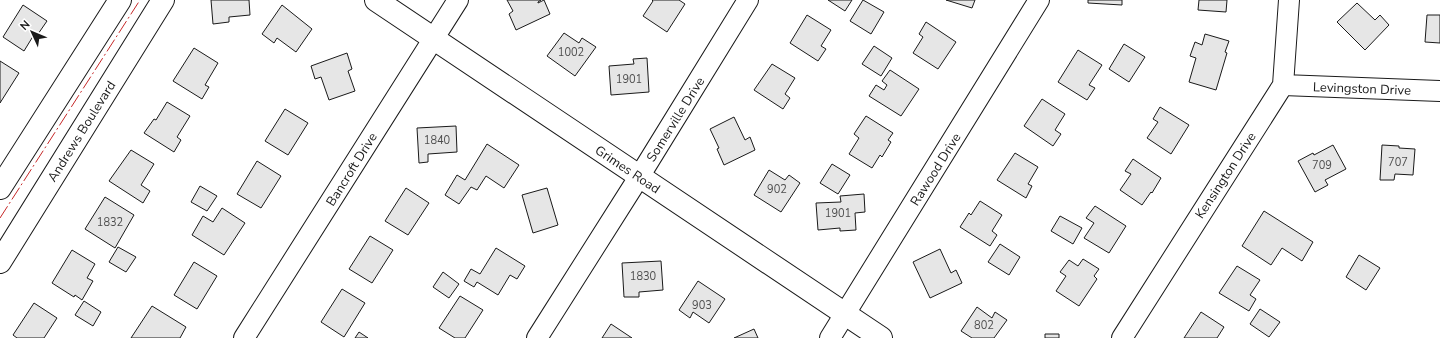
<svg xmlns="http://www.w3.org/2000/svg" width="1440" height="338" font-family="'Nunito Sans',sans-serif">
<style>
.building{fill:#e6e6e6;stroke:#1a1a1a}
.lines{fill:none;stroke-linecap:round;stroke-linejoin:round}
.minor-casing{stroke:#1a1a1a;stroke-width:22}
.tertiary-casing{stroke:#1a1a1a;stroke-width:24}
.minor{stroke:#fff;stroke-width:20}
.tertiary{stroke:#fff;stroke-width:22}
.power{stroke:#c62828;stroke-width:1;stroke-dasharray:14 3 2 3;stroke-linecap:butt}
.labels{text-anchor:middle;stroke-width:3;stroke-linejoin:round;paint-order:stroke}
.number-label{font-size:11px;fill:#4d4d4d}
.street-label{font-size:13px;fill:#1a1a1a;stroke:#fff}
</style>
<rect width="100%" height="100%" fill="#fff"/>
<path class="building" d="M211,0H249L250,15L229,17V22L213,24Z
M507,0H541L538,2V3L544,0L550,14L516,30L509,14L513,11Z
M652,0H679L685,4L667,32L643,16L653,1Z
M828,0H852L845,11Z
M863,0L884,12L871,34L850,21Z
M946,0H975L972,8Z
M1088,0H1122V5L1088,3Z
M1199,0H1227L1226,12L1198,10Z
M1357,3L1375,20L1380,15L1389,25L1365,50L1337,22Z
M23,5L47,21L38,34L35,33L24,51L3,37Z
M282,5L312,29L296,52L277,38L274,43L262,34Z
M807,15L831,30L821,46L826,49L818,61L790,43Z
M1427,15H1440V43L1425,42Z
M926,22L956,42L938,69L913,53L923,37L919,34Z
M564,33L579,43L582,38L596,47L575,76L547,56Z
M1205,34L1229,41L1225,52L1227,53L1216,90L1189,82L1196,58L1190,56L1195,42L1202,45Z
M1124,44L1145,57L1129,82L1109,69Z
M874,46L892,58L881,76L862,64Z
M194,48L218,63L205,85L209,87L202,99L173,81Z
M1078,50L1102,65L1089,85L1095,88L1087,100L1058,82Z
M347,53L352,69L348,71L355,91L329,100L321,77L315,79L311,66Z
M647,58L649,92L611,95L609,66L634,64L633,59Z
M0,61L19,73L0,103Z
M772,64L795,78L785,94L790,98L783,109L754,90Z
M890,70L919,89L901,116L869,96L876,85L884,90L887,85L882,81Z
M1042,99L1065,114L1055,130L1061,134L1053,146L1024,126Z
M167,102L190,116L177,137L181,140L174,152L144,133L154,119L156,120Z
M1160,107L1189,125L1171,154L1147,138L1158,122L1153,119Z
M285,109L308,123L288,155L265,141Z
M866,116L893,133L888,140L891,142L882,157L880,155L872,168L849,154L859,138L854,134Z
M734,117L745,140L750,137L755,150L724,165L717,149L719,148L710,129Z
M456,126L457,152L428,154V162L419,163L417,128Z
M487,144L519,165L504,188L486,176L477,190L471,187L459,204L445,195L457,175L465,180Z
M1333,145L1346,169L1325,180L1328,185L1315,192L1298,161L1313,153L1314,155Z
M1382,145L1399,146V148L1415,149L1413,175L1395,174L1394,180H1380Z
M131,150L154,164L141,185L150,191L143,203L109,181Z
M1015,153L1038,167L1028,184L1032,186L1026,198L997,180Z
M1133,159L1161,178L1152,193L1151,192L1142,205L1120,190L1131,174L1125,171Z
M257,161L281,176L261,208L237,194Z
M832,164L850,175L838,194L820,183Z
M769,170L785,180L789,175L800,183L781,212L754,195Z
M200,186L217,196L207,211L191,202Z
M406,188L429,203L408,235L385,221Z
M547,188L558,225L533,233L522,195Z
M864,194L865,212L855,213L856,230L840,231V228L818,230L816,203L841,202L840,196Z
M105,197L134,215L115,248L85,229Z
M980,201L1002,215L992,231L997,235L990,246L960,227L969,213L971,215Z
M1095,206L1126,226L1109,253L1084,238L1094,223L1086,218Z
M222,208L245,223L224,255L192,235L203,216L213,222Z
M1264,211L1313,242L1302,261L1282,248L1271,265L1242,246Z
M1060,216L1082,228L1073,244L1051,231Z
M370,236L393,250L372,283L349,269Z
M1000,244L1020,257L1009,275L988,262Z
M118,247L136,257L126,272L109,262Z
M496,248L525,266L517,279L510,275L498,295L477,282L474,287L464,281L471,269L480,274Z
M940,249L951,273L956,270L962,283L930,298L913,262Z
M72,250L95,264L87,278L93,281L82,300L75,295L74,297L52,283Z
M1359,255L1380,268L1366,290L1346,277Z
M1083,259L1099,269L1094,276L1097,279L1079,306L1056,291L1066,276L1060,272L1069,260L1078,266Z
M661,261L663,290L639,292V297H624L622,263Z
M194,262L217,276L197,309L174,295Z
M1237,266L1260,280L1250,295L1256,299L1249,311L1219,293Z
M443,272L459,284L449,298L433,287Z
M698,281L725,299L709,323L693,312L690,318L679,310Z
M342,289L365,303L344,337L321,322Z
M460,296L483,310L465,338H455L439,328Z
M84,301L101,312L93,326L75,315Z
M34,303L57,318L44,338H17L13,335Z
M152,306L186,327L180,338H131Z
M977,307L992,318L995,312L1007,320L994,338H972L961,331Z
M1260,309L1280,322L1269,337L1250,324Z
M1201,312L1224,327L1217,338H1184Z
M611,324L632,338H602Z
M754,329L758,338H734Z
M359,332L368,338H355Z
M1045,334H1059V338H1045Z"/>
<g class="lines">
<g class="minor-casing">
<path id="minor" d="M1283,85L1440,91
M244,338L458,0
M537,338L639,177L748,0
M830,338L1039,0
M1122,338L1283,85L1289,0"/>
</g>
<g class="tertiary-casing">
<path id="tertiary" d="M376,0L881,338
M0,188L120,0
M0,262L163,0"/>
</g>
<use href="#minor" class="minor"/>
<use href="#tertiary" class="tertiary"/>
<path class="power" d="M0,218L140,0"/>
</g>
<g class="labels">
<g class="number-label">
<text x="571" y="56">1002</text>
<text x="629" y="83">1901</text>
<text x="437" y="144">1840</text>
<text x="1398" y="166">707</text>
<text x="1322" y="169">709</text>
<text x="777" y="193">902</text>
<text x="838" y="217">1901</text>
<text x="110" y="226">1832</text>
<text x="643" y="280">1830</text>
<text x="702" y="309">903</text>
<text x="984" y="329">802</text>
</g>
<g class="street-label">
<text transform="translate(1362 88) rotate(2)" y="5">Levingston Drive</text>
<text transform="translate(675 119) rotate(-58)" y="5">Somerville Drive</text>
<text transform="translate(81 131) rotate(-58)" y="5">Andrews Boulevard</text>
<text transform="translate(351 169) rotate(-58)" y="5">Bancroft Drive</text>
<text transform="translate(628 169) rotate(34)" y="5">Grimes Road</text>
<text transform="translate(935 169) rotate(-58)" y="5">Rawood Drive</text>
<text transform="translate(1225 175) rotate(-57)" y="5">Kensington Drive</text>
</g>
</g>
<g transform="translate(32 32) rotate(314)" stroke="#ffffff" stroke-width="3" paint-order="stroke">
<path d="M0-3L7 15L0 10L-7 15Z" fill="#1a1a1a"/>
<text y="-6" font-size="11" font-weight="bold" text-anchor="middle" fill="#1a1a1a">N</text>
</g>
</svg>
